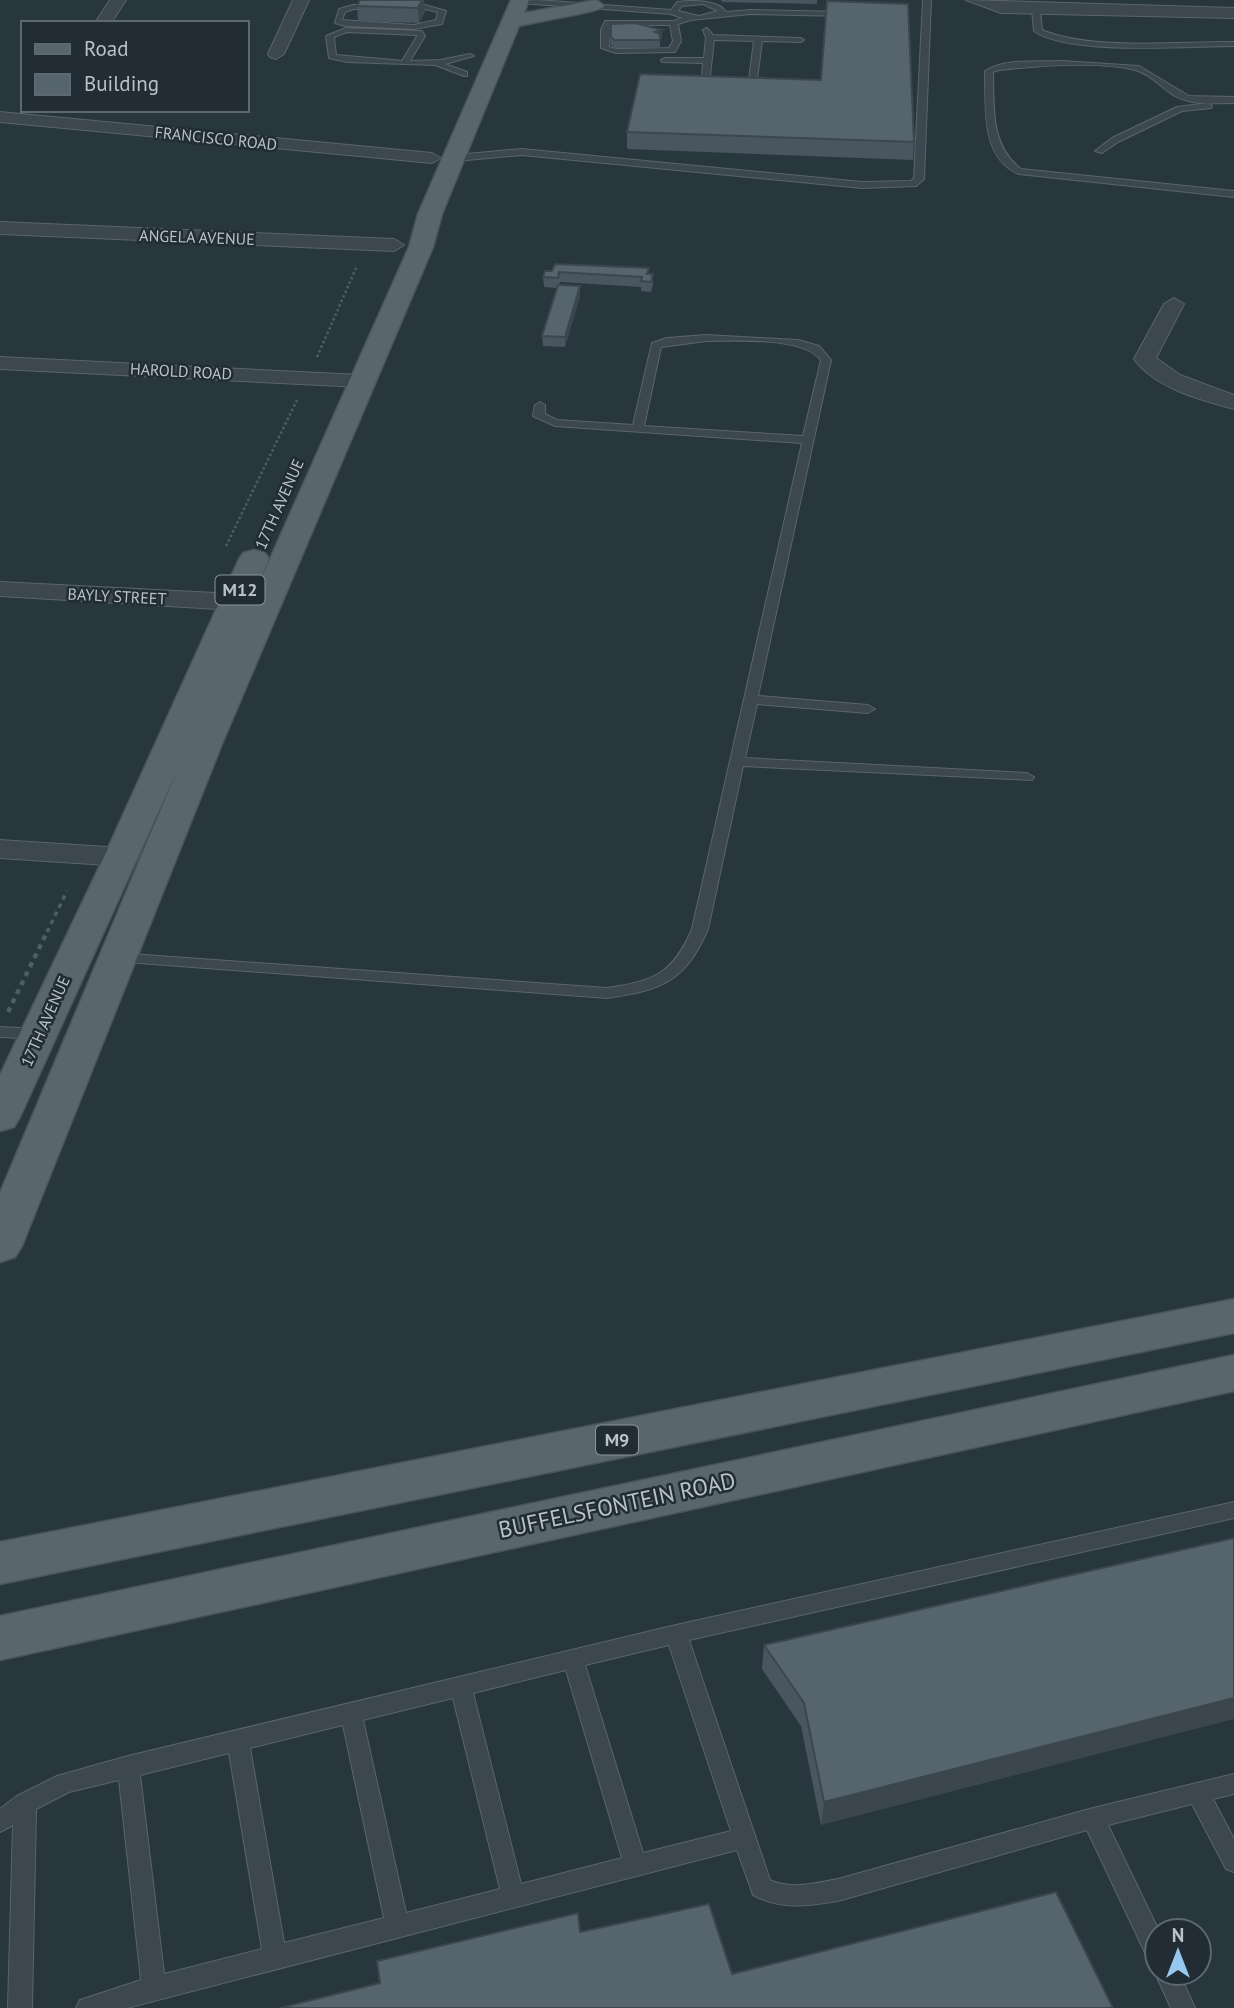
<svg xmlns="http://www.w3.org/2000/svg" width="1234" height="2008" font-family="'PT Sans',sans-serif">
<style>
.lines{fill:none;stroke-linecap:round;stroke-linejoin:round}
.lane-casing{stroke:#5a656c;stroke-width:2}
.street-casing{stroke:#5a656c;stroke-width:2}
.primary-casing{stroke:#48535b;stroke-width:3}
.path-far2{stroke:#4c605e;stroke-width:2.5;stroke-dasharray:2.5 2.5;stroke-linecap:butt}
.path-far1{stroke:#4c605e;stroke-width:3.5;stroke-dasharray:4.5 4.5;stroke-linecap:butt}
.path{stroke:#4c605e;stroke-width:4.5;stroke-dasharray:5 5;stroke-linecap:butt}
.lane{fill:#3c474f;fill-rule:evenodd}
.street{fill:#3c474f;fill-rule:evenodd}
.primary{fill:#5a666e;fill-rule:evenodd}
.wall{fill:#4a565f}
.shaded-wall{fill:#3c464d}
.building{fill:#56646e;stroke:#3c464d;stroke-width:2}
.labels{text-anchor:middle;stroke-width:5;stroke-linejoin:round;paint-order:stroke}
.far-street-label{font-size:16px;fill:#b8c2c9;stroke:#212c34}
.shield{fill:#212c34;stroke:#8b959c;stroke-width:2}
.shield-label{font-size:18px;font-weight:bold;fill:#b8c2c9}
.near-street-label{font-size:23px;fill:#b8c2c9;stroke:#212c34}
</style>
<rect width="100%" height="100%" fill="#28363e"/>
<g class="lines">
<g class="lane-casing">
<path id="lane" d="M538,0L671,10L677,2C693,0 719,0 726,12L750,10L846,12L850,14L846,16L750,14L691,20L678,24L681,41L675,52L616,53L601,48V30L605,21H674L682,18L671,14L520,3L516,1ZM703,4L718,11L699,16L678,11L682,6ZM611,25H670L673,41L669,48L616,49L609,47Z
M923,0H931L924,179L916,186L862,188L522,155L456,161L452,158L456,155L522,149L862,182L911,181L914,178Z
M353,5H425L446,11L442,24L414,29L345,26L335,23L339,9ZM354,9H425L438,12L436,20L414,25L342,20L345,12Z
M1036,8L1040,10L1042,30C1092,51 1179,41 1234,42V46C1188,46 1070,56 1034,31L1032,10Z
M346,28L422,31L425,36L410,61L440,60L470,54L474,56L445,64L467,72V76H464L435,65L347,62L329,58L326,36ZM347,32L417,35V36L402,61L393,60L336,55L334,37Z
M707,28L713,35L800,38L804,40L800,42L762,41L756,87L752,90L748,87L754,41L714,40L710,76L706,78L702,76L703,63L662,62L661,60L665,58H704L706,37L703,30Z
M1062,61L1139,66L1189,96L1234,97V103C1215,103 1193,106 1175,96C1161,88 1151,74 1135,70C1099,61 1036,66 999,70L993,72C994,107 990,146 1021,169L1234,191V197L1019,174C980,158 986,106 985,71C1005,58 1039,62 1062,61Z
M1208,103L1212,106L1211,108L1182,111L1118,142L1102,153L1095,151L1112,138L1177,107Z
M706,335L798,340L819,346L831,360L758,696L868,705L875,709L868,713L757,704L745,758L1027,773L1034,777L1032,780L743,766L708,929C685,982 662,990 607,998L112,961L109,958L117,953L607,988C654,981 673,974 692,929L802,443L555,426L533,416L535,405L540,402L545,405V414L557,420L633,425L652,343L667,338ZM706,341C735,341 802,336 821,360L803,436L644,426L661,347Z
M0,1027L41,1029L49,1034L41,1039L0,1037Z
M1234,1502V1518L689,1640L770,1880C790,1890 817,1883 838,1879L1093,1808L1234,1774V1794L1213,1799L1234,1839V1872L1226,1869L1192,1804L1108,1825L1159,1931L1157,1964L1149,1961L1087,1830L838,1901C807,1906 781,1910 753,1895L737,1850L127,2008H76L80,2000L141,1980L119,1780L69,1792L36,1809L32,2008H8L13,1825L0,1832V1809L17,1796L57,1776L128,1756L676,1625ZM669,1645L731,1831L643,1853L585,1665ZM566,1670L622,1858L521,1884L473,1693ZM453,1698L500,1889L406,1913L363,1720ZM343,1725L384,1918L284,1943L250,1748ZM229,1753L262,1949L164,1974L140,1775Z
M1157,1969V1973H1179L1195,2008H1171L1155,1973Z"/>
</g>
<g class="street-casing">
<path id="street" d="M110,0H126L111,23H95Z
M293,0H309L284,54L276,59L270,57L268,54Z
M966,0L1234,8V18L1001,13Z
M0,112L432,153L441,158L432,163L0,122Z
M0,222L394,239L404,245L394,251L0,234Z
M1174,298L1184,304L1156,358L1180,375L1234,395V409C1201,400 1155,388 1134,359L1164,304Z
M0,357L361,375L372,381L361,387L0,369Z
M0,582L235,594L244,597L248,602L244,607L235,610L0,596Z
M0,840L122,848L132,851L137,857L132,863L122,866L0,858Z"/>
</g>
<g class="primary-casing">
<path id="primary" d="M511,0H529L524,13L596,0L605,6C600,12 533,22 519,26L442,214L433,247L222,744L22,1246L15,1257L0,1262V1193L180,764L20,1117L14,1127L0,1131V1075L104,857L239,559L243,553L254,550L265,553L269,559L249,606L409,247L418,214Z
M1234,1299V1333L0,1584V1542Z
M1234,1355V1391L0,1660V1616Z"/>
</g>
<path class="path-far2" d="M317,357L357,266
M226,546L297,400"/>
<path class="path-far1" d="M47,932L67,891"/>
<path class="path" d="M8,1012L48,930"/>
<use href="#lane" class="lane"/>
<use href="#street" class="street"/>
<use href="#primary" class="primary"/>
</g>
<path class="wall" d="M424,0L425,12L419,23L358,21L357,6Z
M721,0H817V4L722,2Z
M611,24L662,38L660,39V48H614L611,45Z
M627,132L914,142L913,160L627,149Z
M545,271L653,274V284L651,292L641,291V287L560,282L559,285L580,286V296L565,347L543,346L542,336L557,288L544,287L543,277Z
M1234,1538L821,1825L801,1726L762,1669L764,1645Z"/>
<path class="shaded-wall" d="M422,0H424L425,12L419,23L418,8Z
M662,30V38L658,40L655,32Z
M580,286V296L565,347V337Z
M1234,1698V1719L821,1825L824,1802Z"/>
<path class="building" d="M360,0H422L418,8L357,6Z
M827,1L908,4L914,142L627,132L640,74L821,80Z
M635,23L662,30L655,32L660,34V40H614L611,37V24Z
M555,264L649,268L647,274H653L651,282L641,281L642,277L559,272L558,278L543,277L545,271H552Z
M558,285L580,286L565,337L542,336Z
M1234,1538V1698L824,1802L804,1703L764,1645Z
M1056,1892L1113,2008H280L380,1983L377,1961L578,1913L580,1932L709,1904L732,1974Z"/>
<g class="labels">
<g class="far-street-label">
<text transform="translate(216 138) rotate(6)" y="6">FRANCISCO ROAD</text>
<text transform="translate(197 237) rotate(2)" y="6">ANGELA AVENUE</text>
<text transform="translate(181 371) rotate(3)" y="6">HAROLD ROAD</text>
<text transform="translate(279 504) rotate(-66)" y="6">17TH AVENUE</text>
<text transform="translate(117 596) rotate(3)" y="6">BAYLY STREET</text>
<text transform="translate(45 1021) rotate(-66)" y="6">17TH AVENUE</text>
</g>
<g class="shield">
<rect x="215.5" y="575.5" width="49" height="29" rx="5"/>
<rect x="596" y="1425.5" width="42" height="29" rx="5"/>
</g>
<g class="shield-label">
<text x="240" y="596">M12</text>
<text x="617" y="1446">M9</text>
</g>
<g class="near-street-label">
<text transform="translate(617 1505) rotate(-12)" y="8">BUFFELSFONTEIN ROAD</text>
</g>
</g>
<rect x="21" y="21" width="228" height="91" fill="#212c34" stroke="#5d6870" stroke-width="2"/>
<rect x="35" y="44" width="35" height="10" fill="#5a666e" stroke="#5d6870" stroke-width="2"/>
<text x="84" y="56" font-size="21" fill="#b8c2c9">Road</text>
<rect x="35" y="74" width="35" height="21" fill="#56646e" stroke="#5d6870" stroke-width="2"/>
<text x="84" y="91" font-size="21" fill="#b8c2c9">Building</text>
<g transform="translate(1178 1952)"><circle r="33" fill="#212c34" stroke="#5d6870" stroke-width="2"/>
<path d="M0-5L12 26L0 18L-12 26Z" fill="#97c9ef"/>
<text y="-10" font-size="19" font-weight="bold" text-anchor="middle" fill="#b8c2c9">N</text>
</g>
</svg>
